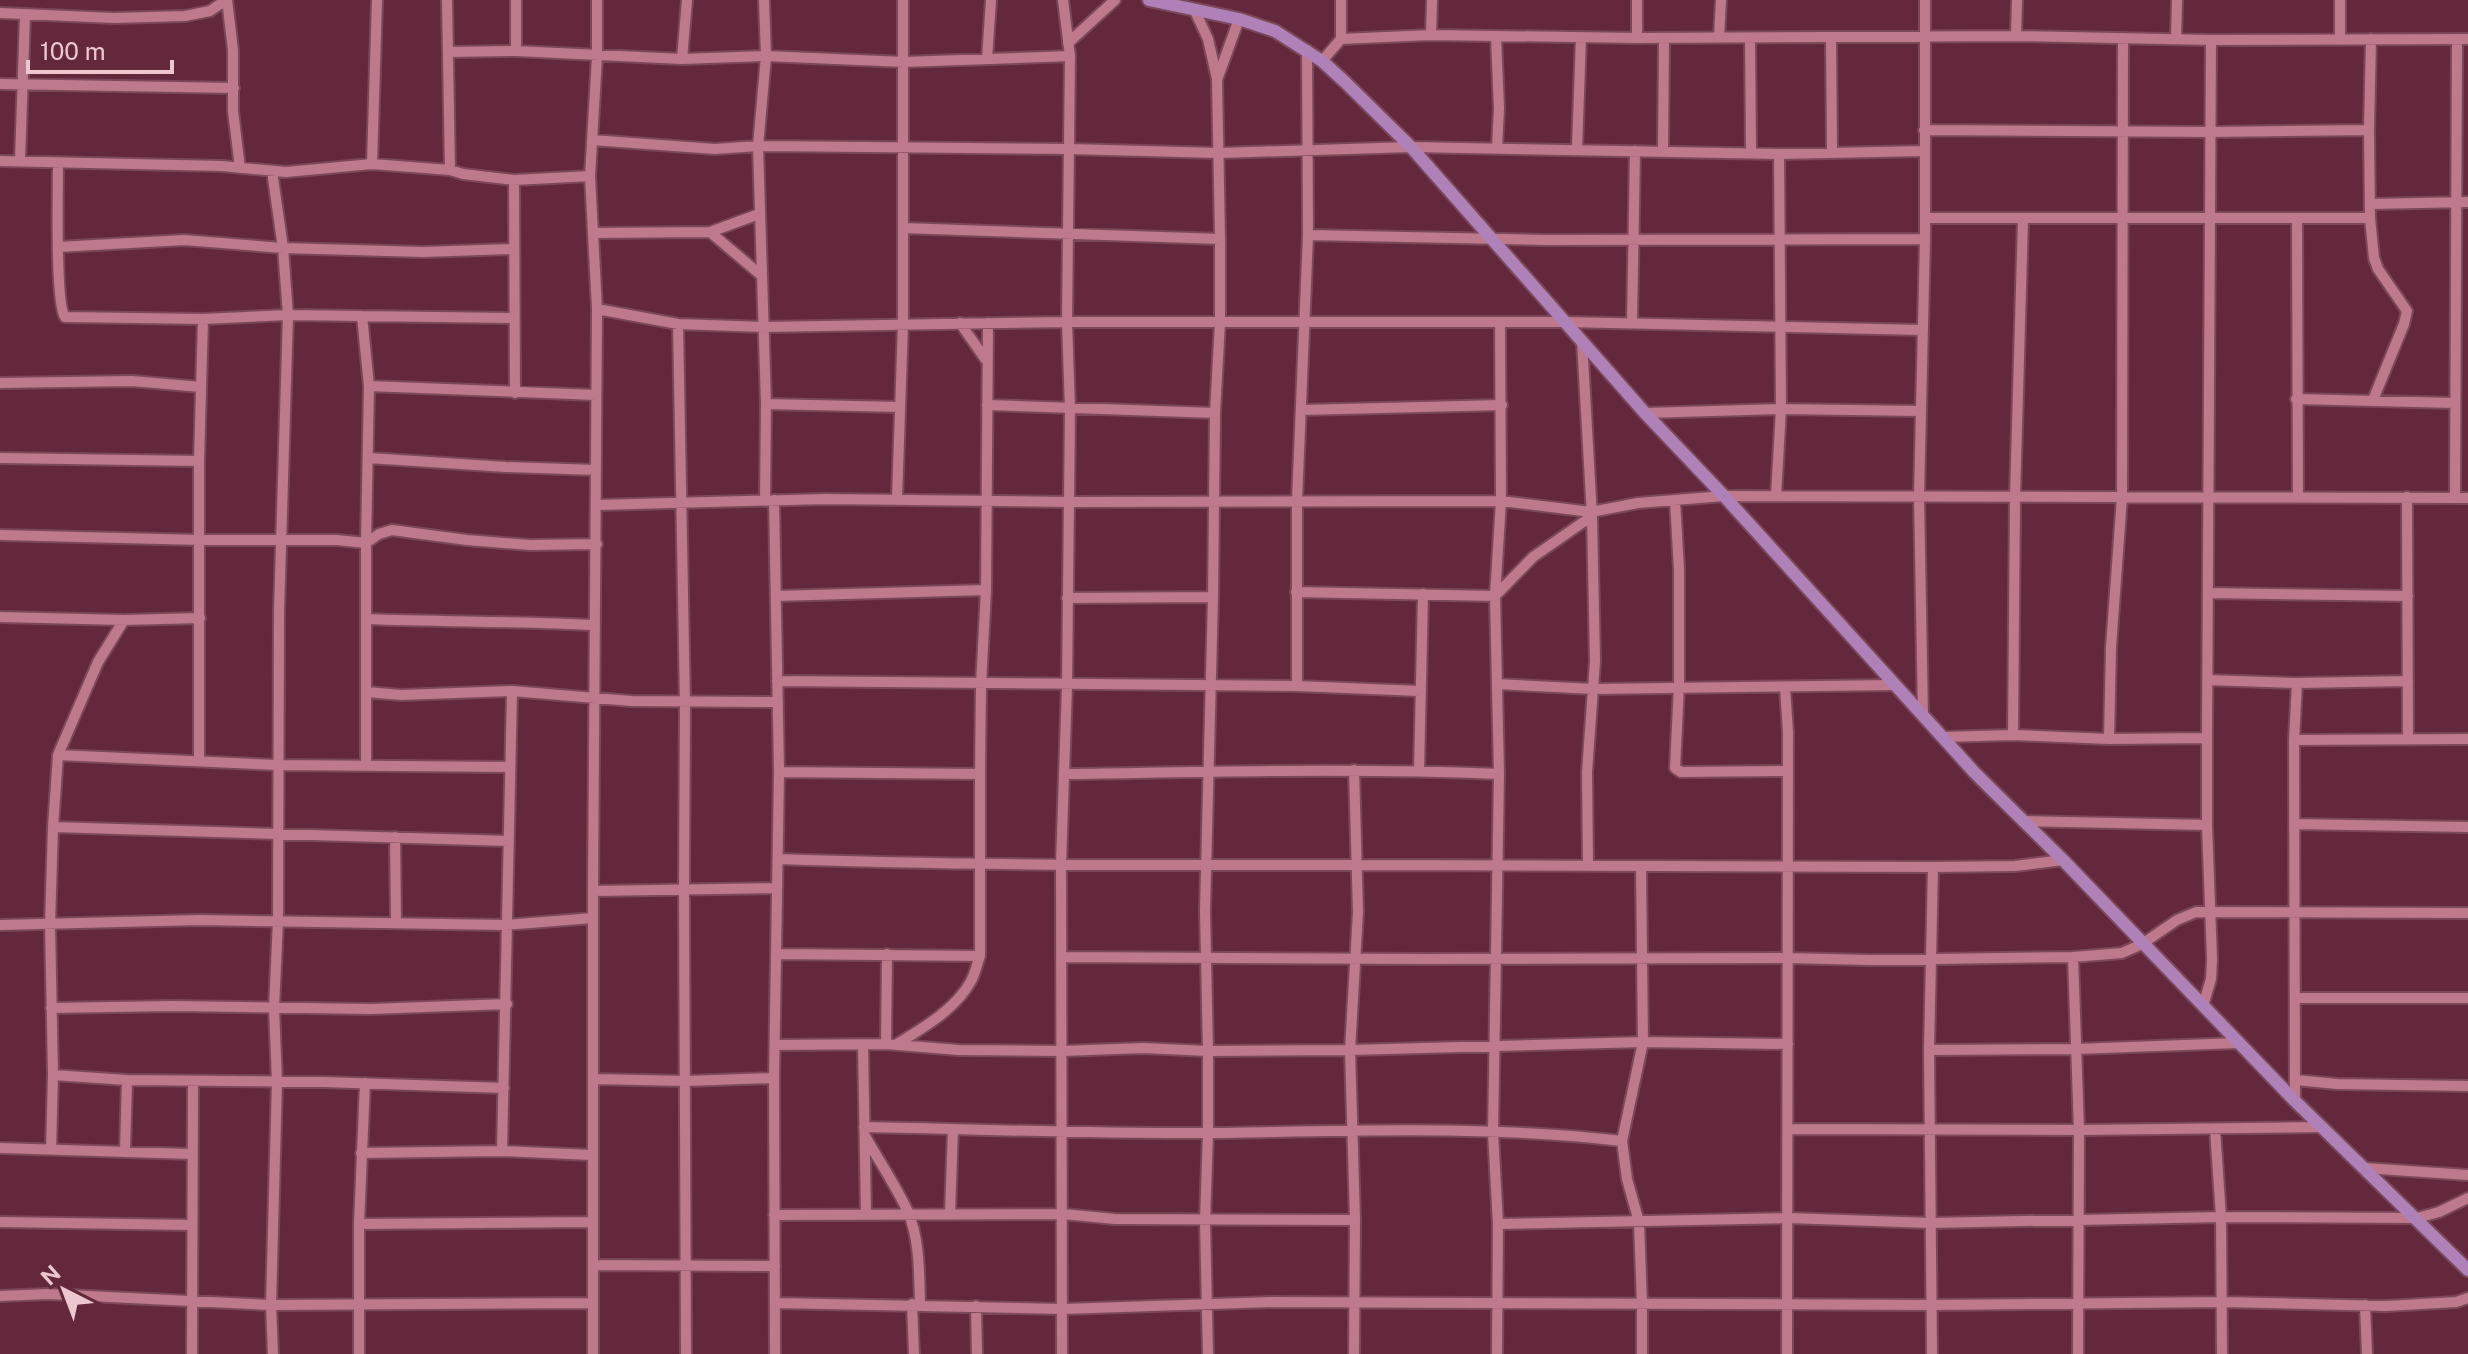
<svg xmlns="http://www.w3.org/2000/svg" width="2468" height="1354" font-family="'Public Sans',sans-serif">
<style>
.lines{fill:none;stroke-linecap:round;stroke-linejoin:round}
.minor-casing{stroke:#7b485a;stroke-width:14}
.major-casing{stroke:#7b485a;stroke-width:16}
.minor{stroke:#be798c;stroke-width:10}
.major{stroke:#b081b8;stroke-width:12}
</style>
<rect width="100%" height="100%" fill="#63283c"/>
<g class="lines">
<g class="minor-casing">
<path id="minor" d="M227,0L233,50V111L240,168
M447,0L450,170
M516,0V51
M764,0L766,56L758,146L766,404L765,500
M1637,0V38
M1194,9L1208,39L1217,79L1220,239V322L1215,413L1213,597L1205,910L1208,1051V1133L1205,1221L1208,1354
M0,13L114,18L185,16L210,11L226,0
M1431,35L1432,0
M2016,36L2017,0
M1496,37L1499,108L1497,148
M1719,37L1721,0
M1750,38L1751,152
M1831,38L1832,151
M1341,39V0
M2176,39L2177,0
M2340,39V0
M2371,39L2369,130L2370,218L2374,258L2378,269L2407,311L2404,324L2373,400
M1068,43L1115,0
M448,52L516,51L682,59L766,56L904,62L1070,56
M682,59L687,0
M987,59L991,0
M1322,61L1341,39L1431,35L1637,38L2016,36L2211,40L2468,39
M1218,77L1239,19
M0,84L234,88
M1924,130L2210,132L2369,130
M592,140L715,149L758,146L1069,149L1219,153L1411,147L1779,154L1925,151
M1577,149L1581,37
M1663,151L1664,38
M20,160L25,15
M0,161L222,166L286,172L372,164L450,170L463,174L514,180L590,176
M58,163C58,188 55,304 65,317L203,319L288,315L514,318
M372,164L377,0
M272,171L283,248L288,315L279,611L278,921L274,1008L277,1081L271,1305L273,1354
M514,180L515,393
M2371,204L2468,202
M1925,218H2370
M2297,218L2298,497
M903,228L1220,239
M710,232L762,276
M593,233L710,232L759,214
M1308,235L1546,240L1925,239
M58,247L184,240L283,248L423,252L513,249
M597,309L678,324L764,327L1067,322H1566L1923,330
M362,316L369,386L596,395
M960,323L986,360
M1632,323L1635,151
M678,324L685,703L684,890L686,1354
M1582,341L1592,516L1595,661L1587,772L1588,865
M0,383L132,381L201,387
M2296,399L2455,403
M766,404L900,407
M987,405L1215,413
M1301,410L1502,405
M1645,413L1781,409L1921,411
M0,458L199,461
M369,458L506,467L596,470
M1776,496L1781,409L1779,154
M2407,497L2408,738
M2455,498L2457,39
M897,499L903,323V0
M774,500L779,772L774,1078L775,1354
M1675,500L1679,570V686L1675,768L1681,772L1788,771
M597,505L825,499L1069,502L1501,501L1591,512L1638,503L1724,496L2468,498
M0,535L201,540H337L366,543L379,534L392,530L467,540L530,545L597,544
M1296,592L1495,596L1533,557L1592,516
M2209,593L2408,596
M776,596L986,590
M1067,598L1213,597
M0,617L124,620L200,618
M366,619C443,622 518,621 594,625
M2208,680L2297,683L2408,681
M777,681L1297,686L1420,691
M1497,684L1594,689L1895,685
M1297,686V501L1308,235L1307,50
M1785,688L1788,732L1787,1354
M367,692L401,695L512,691L631,701L778,702
M1923,716L1919,496L1925,239V0
M2013,735L2015,497L2023,219
M1942,737L2013,735L2109,739L2207,738
M2109,739L2111,647L2122,497L2123,38
M2294,740L2468,739
M58,755L277,765L510,767
M199,761V461L203,319
M366,766V543L369,386
M1419,771L1423,594
M779,772L980,774
M1064,774C1209,772 1354,768 1499,774
M2024,821L2207,825
M2294,824L2468,827
M53,827L509,841
M395,837L396,923
M779,859C972,866 1166,865 1359,865C1550,865 1741,867 1933,867L2015,866L2063,860
M1641,866L1643,1042L1622,1141L1627,1179L1639,1222L1642,1304V1354
M593,891L776,888
M0,925L199,920L506,925L593,918
M776,954L980,956
M1061,957L1426,959L1788,958L1869,960L2073,957L2122,953L2142,944L2177,920L2196,912L2468,913
M2073,957L2079,1130L2078,1354
M2295,998H2468
M2203,1006L2211,979L2212,959L2207,825V738L2211,40
M51,1008L173,1006L371,1009L507,1004
M886,1044L887,954
M897,1044C923,1028 956,1009 971,981C975,974 977,964 980,956V774L981,685L986,590L988,323
M775,1045L886,1044L959,1050L1062,1051L1143,1048L1208,1051L1350,1050L1643,1042L1788,1044
M863,1045L866,1214
M1929,1050L2076,1049L2238,1043
M53,1075L127,1080L324,1082L504,1088
M593,1079L686,1081L774,1078
M2296,1080L2337,1084L2468,1086
M2295,1101L2294,740L2297,683
M864,1127C979,1129 1095,1134 1210,1133C1348,1131 1485,1125 1622,1141
M1788,1129L2079,1130L2323,1127
M2215,1129L2221,1217L2222,1354
M865,1136C879,1161 896,1186 908,1212C920,1240 919,1275 920,1304
M0,1148L191,1154
M51,1149L53,1075L50,924L53,827L58,755L98,662L124,620
M125,1151L127,1080
M502,1151L512,691
M361,1153L502,1151L592,1155
M2365,1168L2468,1175
M950,1214L953,1129
M774,1215L1063,1214L1115,1219L1355,1220
M0,1222L191,1225
M359,1224L593,1222
M1498,1224L1788,1218L1931,1223L2221,1217L2417,1218L2439,1212L2468,1198
M593,1265L775,1266
M0,1296L48,1294L271,1305L593,1303
M776,1303L1063,1309L1274,1302L1931,1305L2223,1302L2386,1306L2456,1302L2468,1298
M912,1304L914,1354
M2365,1305L2367,1354
M976,1306L977,1354
M192,1354L193,1081
M359,1354V1224L365,1083
M593,1354V891L597,309L590,176L597,57V0
M1062,1354L1061,865L1067,685L1070,409L1067,322L1070,56L1063,0
M1354,1354L1355,1220L1350,1050L1358,912L1354,770
M1497,1354L1498,1224L1493,1133L1499,774L1495,596L1501,501L1500,322
M1932,1354L1929,1050L1933,867"/>
</g>
<g class="major-casing">
<path id="major" d="M1149,0L1239,19L1275,31L1322,61L1345,82L1411,147L1645,413L1724,496L1975,773L2063,860L2295,1101L2468,1270"/>
</g>
<use href="#minor" class="minor"/>
<use href="#major" class="major"/>
</g>
<g transform="translate(64 1290) rotate(318)" stroke="#63283c" stroke-width="6" paint-order="stroke">
<path d="M0-6L14 30L0 20L-14 30Z" fill="#edc7d0"/>
<text y="-12" font-size="22" font-weight="bold" text-anchor="middle" fill="#edc7d0">N</text>
</g>
<path d="M28 60v12h144v-12" fill="none" stroke="#edc7d0" stroke-width="4"/>
<text x="40" y="60" font-size="24" fill="#edc7d0" stroke="#63283c" stroke-width="6" paint-order="stroke">100 m</text>
</svg>
